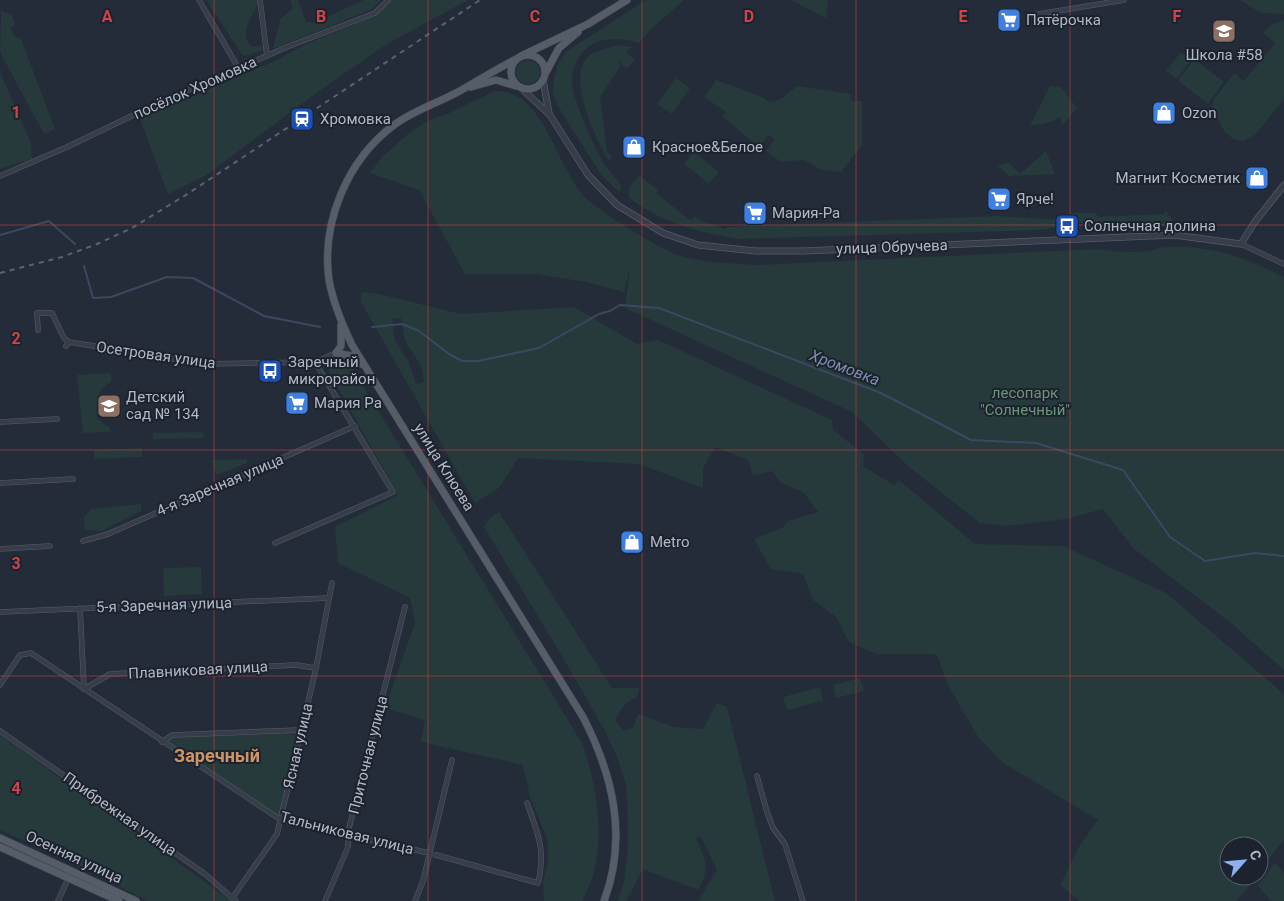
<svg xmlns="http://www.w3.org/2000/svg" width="1284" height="901" font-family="Roboto,sans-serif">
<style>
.green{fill:#26393b;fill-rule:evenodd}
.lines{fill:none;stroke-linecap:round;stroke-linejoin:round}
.stream{stroke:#3a4961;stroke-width:2}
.minor-casing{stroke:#555c67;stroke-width:5.5}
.tertiary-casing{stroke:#555c67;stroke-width:7}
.primary-casing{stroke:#404752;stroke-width:8}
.minor{stroke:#373e49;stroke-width:4.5}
.tertiary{stroke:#373e49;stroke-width:5.5}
.primary{stroke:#555d69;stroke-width:7}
.rail{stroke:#596270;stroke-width:2;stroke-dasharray:5 5;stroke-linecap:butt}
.grid{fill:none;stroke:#cf4547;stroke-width:1;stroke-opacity:0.55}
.labels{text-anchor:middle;stroke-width:4;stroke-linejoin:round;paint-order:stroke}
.poi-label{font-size:15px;fill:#b2b9c5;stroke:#1c232e;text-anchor:start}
.street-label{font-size:15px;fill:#b2b9c5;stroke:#1c232e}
.park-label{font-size:15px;fill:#6b9576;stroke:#1c232e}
.water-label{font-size:16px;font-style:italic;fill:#7c8fab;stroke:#1c232e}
.quarter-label{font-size:18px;font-weight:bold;fill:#cc9566;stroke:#1c232e}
.grid-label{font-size:16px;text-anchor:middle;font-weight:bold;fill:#cf4547;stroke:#1c232e;stroke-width:4;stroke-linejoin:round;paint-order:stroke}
</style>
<rect width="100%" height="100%" fill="#242c39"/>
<path class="green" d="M206,0H260C253,15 237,34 252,47L263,45L262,51L243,56Z
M290,0H298L306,22L315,23L363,0H381L373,9L273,49L280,19L293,8Z
M391,0H468L387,44L319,91L205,176L168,194L140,119L279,59L306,44L377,15Z
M646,0H684L652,28L639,43C624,38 602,36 588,47C577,56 571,70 572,85C574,101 594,148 604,163C609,172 617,178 622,187L619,192L602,176L557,105L553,93L554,79L558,63L567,51Z
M791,0H828L826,18Z
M1240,0H1284V14L1261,13Z
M1,11L12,15L15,25L11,28L14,36L21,39L55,129L44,134L2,56L0,50Z
M1284,20V99L1255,135L1243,141L1233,139L1224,131L1212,108L1214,99L1234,73L1244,81L1275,43L1263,33L1270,26Z
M619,45L632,47L626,52L635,59L627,69L619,62L625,53L618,63L621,66L600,97L607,151L612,158L608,160C596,139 567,79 587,58C594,50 609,48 619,45Z
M1181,52L1191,60L1177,79L1166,71Z
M1194,59L1224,82L1208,104L1178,81Z
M516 72a12 12 0 1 1 24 0a12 12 0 1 1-24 0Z
M0,72L31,143L32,159L0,169Z
M676,78L690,88L672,114L657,104Z
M716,80L760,96L770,102L781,99L797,86L851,94L852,101H862V145L841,172L822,170L804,160L781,162L766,151L775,139L768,135L759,147L722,116L726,112L704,97Z
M1050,86L1061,87L1077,108L1062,126L1060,117L1051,122L1030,126Z
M495,91C546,89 556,172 589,201C607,216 662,251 684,257C707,263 732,263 756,265L1098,249C1114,252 1132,253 1148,251C1154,250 1160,247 1167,247C1209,245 1248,257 1284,278V670L1232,624L1133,548L1103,509L1066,519L1007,526L980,523L909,467L852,412L625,308L630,268L624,292L586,282L535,274H465L419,190L370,173L382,157L409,133L433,118L447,114Z
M1046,151L1055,174L1009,176L997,165L1009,163L1020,174Z
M694,152L719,172L709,184L684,164Z
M639,175L658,190L656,193L690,220L695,216L704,222L726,229L727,227L996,216L1065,220L1068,215L1070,225L1039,230L740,239C700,233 662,223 629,198V188Z
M1165,210L1173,220L1170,225L1103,227L1075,222L1069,213H1096L1098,217L1164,214Z
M361,292L379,294L461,314L574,307L637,344L658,340L832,420L833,430L864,454L863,466L894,485L899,480L975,544L1063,546L1166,593L1284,694V840C1274,850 1268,862 1259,873V846H1229V876H1257L1237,901H1080L1060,885L1080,845L1098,820L1002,762L978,737L946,681L938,657L933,654H876L849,642L836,617L813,600L803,574L771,569L754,539L782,528L788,521L818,512L804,493L781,483L772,471L753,476L748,460L715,447L703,468V488L639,464L518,458L499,488L475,503L361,302ZM401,318L405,341L421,366L424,382L416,384L409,362L395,341L392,319Z
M339,361H345L349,363L582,743C599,792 609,854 582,901H544L543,882L548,860V841L530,797L523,765L421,742L425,720L385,708L415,623L410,598L338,563L335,527L398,495L329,372V367Z
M111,373V382C95,390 97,403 97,418L110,428L111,432L83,433L77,375Z
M203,432V438L153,439V433Z
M142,448V457L95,459L94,450Z
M247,459V463L216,475L212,460Z
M141,504V511L102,531L85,530L84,517L91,509Z
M499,512L612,688H639L637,697L625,704L615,720L624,731L633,728L638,714L674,727L703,729L717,703L727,707L775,901H698L717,870L701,837L696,838C706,861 711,867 698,890L643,869L626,901H618L624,881L628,849V818L626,785L617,757L605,731L559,651L484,527L490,518Z
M201,567L202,594L164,596L163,568Z
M860,678L864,691L836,698L833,685Z
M820,687L823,701L787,710L783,697Z
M298,732L280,817L167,742L173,737Z
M0,735L230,900L231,901H147L80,866L0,830Z
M1275,862L1284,873V901H1271L1258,886Z"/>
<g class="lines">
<path class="stream" d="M0,235L49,221L75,244
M84,266L93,298L111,297L167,277L193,278L264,316L320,327
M372,327L402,324L419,331L449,354L462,361H478L539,348L599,314L610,311L620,305L659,308L881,393L971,440L1036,443L1123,470L1170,537L1205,561L1255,553L1284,556"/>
<g class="minor-casing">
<path id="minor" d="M199,0L239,69
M260,0L267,56
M1033,15L1124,0
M0,176L67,147L163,101L287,47L375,13L388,0
M1241,244L1284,264
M38,330L37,313H52L64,338L69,342
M66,346L69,342L204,364L315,362L336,353
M0,422L57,419
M0,483L73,479
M83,541L108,534L355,426
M275,543L393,492L315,362
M0,549L50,546
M80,608L84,689L110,674L296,665L316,668
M0,612L329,598
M0,685L20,655L31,653L281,820L429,853L538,883C546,850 538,834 527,803
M0,731L205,874L236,901
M162,742L172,735L301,730
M757,776L767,812L773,828L785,844L803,901
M233,897L277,834L316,668L332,583
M58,901L69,877
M325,901L348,847L349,828L405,607
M415,901L423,881L452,760"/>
</g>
<g class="tertiary-casing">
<path id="tertiary" d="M543,80L549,113
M521,88L550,115L588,175L617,205L663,233L698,245L755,251H804L1174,235L1241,244L1254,223L1284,185"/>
</g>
<g class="primary-casing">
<path id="primary" d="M511 72a17 17 0 1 1 34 0a17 17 0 1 1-34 0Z
M521,56L588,24L627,0
M518,58C499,68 482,78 465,88C442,102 415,109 394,125C347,160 321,223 329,280C333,303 342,324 352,345L583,717C613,775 628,837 604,901
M545,74L559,48L578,32
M471,87L496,80L516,86
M336,353L352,356L361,364
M336,353L341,346V325
M0,838L136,901
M0,847L119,901"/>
</g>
<use href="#minor" class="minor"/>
<use href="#tertiary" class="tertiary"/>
<use href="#primary" class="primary"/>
<path class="rail" d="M0,273L62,257L97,244L132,228L189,193L480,0"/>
</g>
<path class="grid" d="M214,0V901M428,0V901M642,0V901M856,0V901M1070,0V901M0,225H1284M0,450H1284M0,676H1284"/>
<defs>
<g id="supermarket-square" transform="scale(1.25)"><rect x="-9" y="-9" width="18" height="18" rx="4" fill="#3f7fe0" stroke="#1c232e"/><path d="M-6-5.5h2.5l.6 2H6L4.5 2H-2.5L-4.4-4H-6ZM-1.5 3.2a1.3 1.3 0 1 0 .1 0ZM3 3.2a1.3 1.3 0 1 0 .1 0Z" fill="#fff"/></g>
<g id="school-square" transform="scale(1.25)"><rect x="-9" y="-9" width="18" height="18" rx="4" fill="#8d6e63" stroke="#1c232e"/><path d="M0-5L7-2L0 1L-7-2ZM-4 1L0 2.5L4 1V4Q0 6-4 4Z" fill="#fff"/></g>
<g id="shop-square" transform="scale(1.25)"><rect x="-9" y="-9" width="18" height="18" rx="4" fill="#3f7fe0" stroke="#1c232e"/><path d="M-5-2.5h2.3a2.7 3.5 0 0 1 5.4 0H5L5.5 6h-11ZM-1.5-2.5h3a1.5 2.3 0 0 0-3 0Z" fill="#fff"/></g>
<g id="station-square" transform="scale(1.25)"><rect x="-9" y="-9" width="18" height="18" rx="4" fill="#1a4fb4" stroke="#1c232e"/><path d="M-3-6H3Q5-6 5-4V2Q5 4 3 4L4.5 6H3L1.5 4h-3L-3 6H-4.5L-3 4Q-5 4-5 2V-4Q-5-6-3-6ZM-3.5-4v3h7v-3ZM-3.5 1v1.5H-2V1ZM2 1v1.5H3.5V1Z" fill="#fff"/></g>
<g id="bus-square" transform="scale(1.25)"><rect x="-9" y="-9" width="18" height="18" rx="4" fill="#1a4fb4" stroke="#1c232e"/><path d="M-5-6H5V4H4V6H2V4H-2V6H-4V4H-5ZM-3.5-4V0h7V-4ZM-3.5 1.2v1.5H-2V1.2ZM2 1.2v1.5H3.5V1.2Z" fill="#fff"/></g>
</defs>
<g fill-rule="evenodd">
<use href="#supermarket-square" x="1009" y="20"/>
<use href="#school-square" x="1224" y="31"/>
<use href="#shop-square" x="1164" y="113"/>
<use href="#station-square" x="302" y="119"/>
<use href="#shop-square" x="634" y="147"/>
<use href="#shop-square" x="1257" y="178"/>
<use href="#supermarket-square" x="999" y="199"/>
<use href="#supermarket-square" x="755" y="213"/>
<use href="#bus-square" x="1067" y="226"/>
<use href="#bus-square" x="270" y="371"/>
<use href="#supermarket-square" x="297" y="403"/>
<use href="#school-square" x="109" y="406"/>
<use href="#shop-square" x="632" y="542"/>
</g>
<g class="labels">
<g class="poi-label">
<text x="1026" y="25">Пятёрочка</text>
<text x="1224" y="60" text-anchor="middle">Школа #58</text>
<text x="1182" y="118">Ozon</text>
<text x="320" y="124">Хромовка</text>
<text x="652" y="152">Красное&amp;Белое</text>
<text x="1240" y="183" text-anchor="end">Магнит Косметик</text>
<text x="1016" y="204">Ярче!</text>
<text x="772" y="218">Мария-Ра</text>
<text x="1084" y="231">Солнечная долина</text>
<text x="288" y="367">Заречный<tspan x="288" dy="17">микрорайон</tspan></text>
<text x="126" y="402">Детский<tspan x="126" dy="17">сад № 134</tspan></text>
<text x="314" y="408">Мария Ра</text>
<text x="650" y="547">Metro</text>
</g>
<g class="street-label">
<text transform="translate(195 88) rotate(-24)" y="5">посёлок Хромовка</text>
<text transform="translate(892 247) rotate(-2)" y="5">улица Обручева</text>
<text transform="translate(156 355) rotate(8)" y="5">Осетровая улица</text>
<text transform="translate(444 467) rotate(58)" y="5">улица Клюева</text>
<text transform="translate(220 485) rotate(-23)" y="5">4-я Заречная улица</text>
<text transform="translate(164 605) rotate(-2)" y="5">5-я Заречная улица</text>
<text transform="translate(198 670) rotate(-3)" y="5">Плавниковая улица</text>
<text transform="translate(298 746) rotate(-77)" y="5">Ясная улица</text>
<text transform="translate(368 755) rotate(-76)" y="5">Приточная улица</text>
<text transform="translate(120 814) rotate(35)" y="5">Прибрежная улица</text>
<text transform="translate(347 833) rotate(14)" y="5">Тальниковая улица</text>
<text transform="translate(74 857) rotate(25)" y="5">Осенняя улица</text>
</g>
<g class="park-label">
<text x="1025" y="398">лесопарк<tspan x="1025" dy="17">"Солнечный"</tspan></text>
</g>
<g class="water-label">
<text transform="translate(845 367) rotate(21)" y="6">Хромовка</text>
</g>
<g class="quarter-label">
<text x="217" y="762">Заречный</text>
</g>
</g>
<g class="grid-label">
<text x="107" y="22">A</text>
<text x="321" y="22">B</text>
<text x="535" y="22">C</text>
<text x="749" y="22">D</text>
<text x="963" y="22">E</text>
<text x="1177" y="22">F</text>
<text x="16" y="118">1</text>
<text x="16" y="344">2</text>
<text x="16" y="569">3</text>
<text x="16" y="794">4</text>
</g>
<g transform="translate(1244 861) rotate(63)"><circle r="24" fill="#1c232e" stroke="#585f6a"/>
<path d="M0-4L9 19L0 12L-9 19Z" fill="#8cb0f0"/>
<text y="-8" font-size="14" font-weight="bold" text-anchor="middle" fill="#b2b9c5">С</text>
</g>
</svg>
